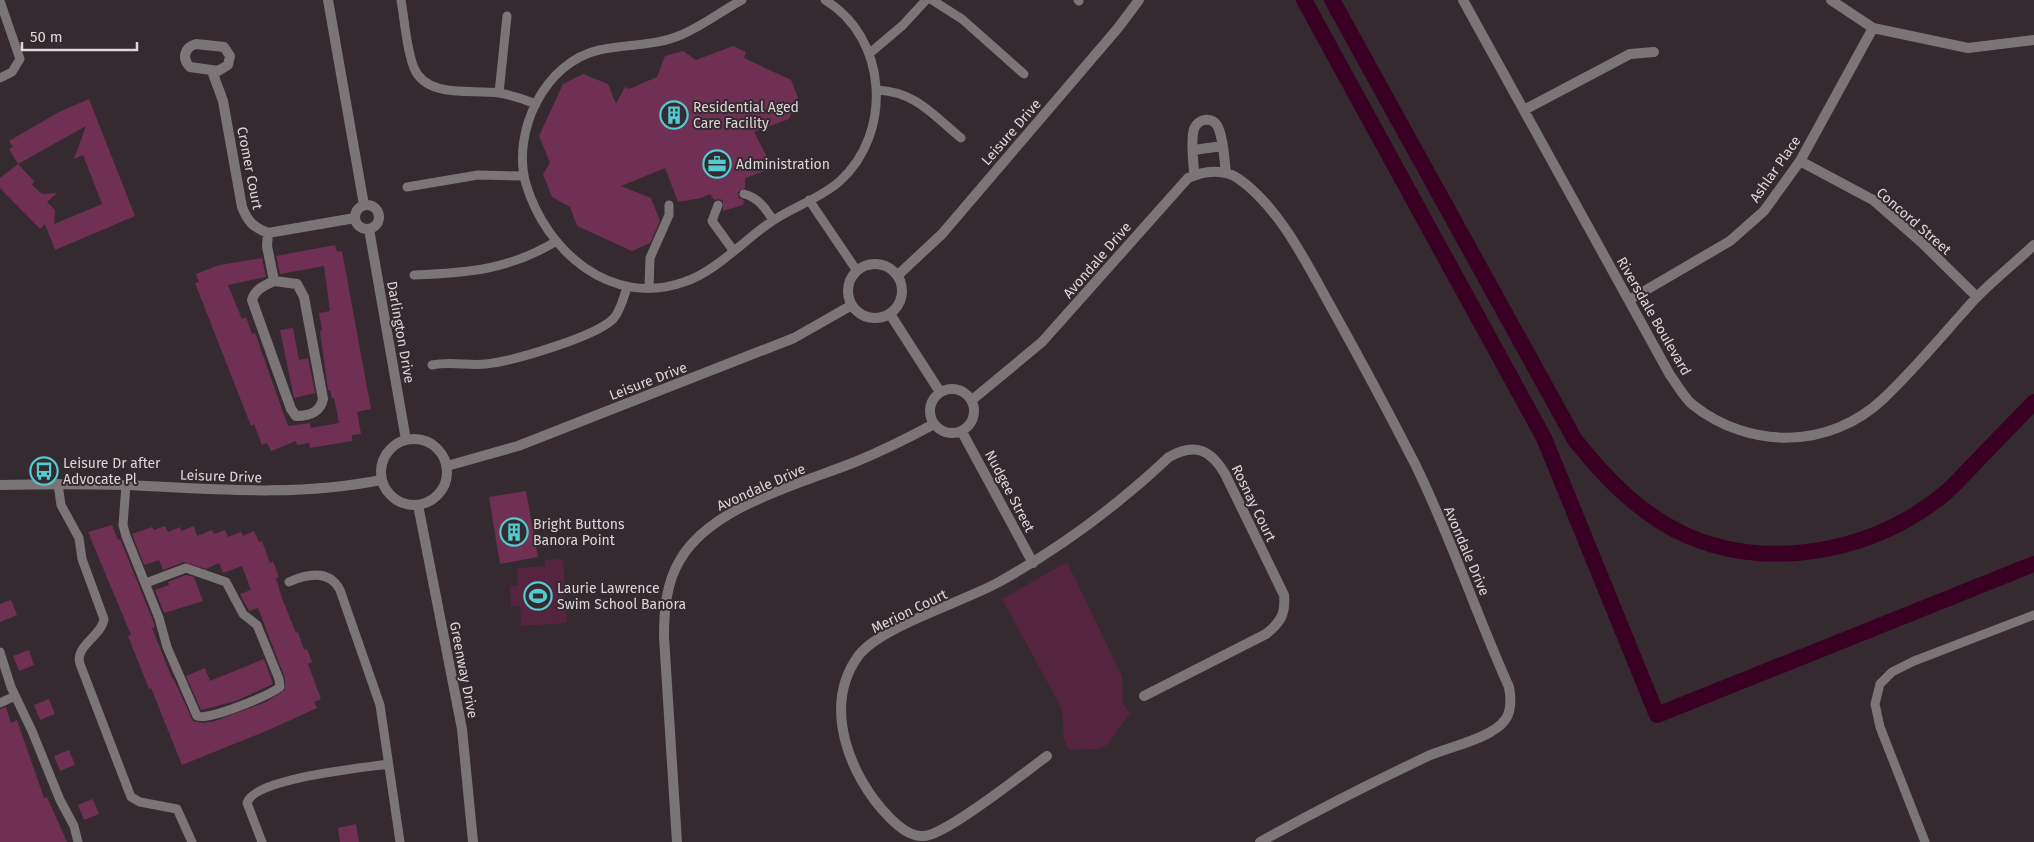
<svg xmlns="http://www.w3.org/2000/svg" width="2034" height="842" font-family="'Fira Sans',sans-serif">
<style>
.green{fill:#552540}
.lines{fill:none;stroke-linecap:round;stroke-linejoin:round}
.canal{stroke:#390023;stroke-width:16}
.building{fill:#703053;fill-rule:evenodd}
.service{stroke:#7b7578;stroke-width:9}
.minor{stroke:#7b7578;stroke-width:10}
.tertiary{stroke:#7b7578;stroke-width:10}
.labels{text-anchor:middle;stroke-width:4;stroke-linejoin:round;paint-order:stroke}
.poi-label{font-size:14px;fill:#ddd7da;stroke:#352a2f;text-anchor:start}
.street-label{font-size:14px;fill:#ddd7da;stroke:#352a2f}
</style>
<rect width="100%" height="100%" fill="#352a2f"/>
<path class="green" d="M563,559L567,623L521,626L520,606H511L510,586H518L517,568L545,566V560Z
M1067,562L1122,676L1123,704L1130,713L1108,744L1098,749L1069,750L1064,740L1062,709L1002,599Z"/>
<g class="lines">
<path class="canal" d="M1304,0L1544,438L1657,715L2034,564
M1332,0L1575,440C1606,479 1643,517 1690,537C1773,571 1875,551 1944,494C1954,486 1964,474 1973,465C1993,444 2014,423 2034,402"/>
</g>
<path class="building" d="M733,46L746,52L744,58L791,80L798,98L789,119L754,132L773,168L745,178V188L738,192L739,198L744,200L743,205L723,211V201L720,199L714,200L710,194L701,198L678,202L665,168L621,186L651,198L660,221L650,243L632,251L577,226L570,207L552,197L543,174L550,163L539,136L563,84L583,74L608,84L616,104L625,87L629,89L657,77L665,56L683,51L696,60Z
M89,99L135,216L55,250L45,224L40,229L0,188V178L18,164L9,149L13,147L9,141L59,112ZM86,126L74,159L83,155L102,204L54,224L55,210L47,202L57,193L42,194L32,185L34,181L18,164Z
M335,245L337,252L342,251L371,409L357,412L361,434L352,435V441L310,448L309,443L297,445L296,441L271,451L267,443L262,445L254,424L251,426L195,283L199,282L196,274L219,265L262,258L266,277L228,285L242,319L246,317L252,334L255,333L288,426L310,423L311,428L339,423L334,398H332L330,390H328L320,331L322,330L319,313L330,311L324,266L280,274L276,256Z
M293,328L299,360L308,358L315,393L294,398L280,330Z
M526,491L538,557L500,564L489,497Z
M112,525L118,540L120,539L152,618L155,627L152,628L172,678H173L193,721L203,723L215,721L266,702L285,690V678L258,608L249,611L240,594L251,590L242,566L223,573L219,563L206,569L184,562L163,570L159,560L144,565L132,534L152,527L154,530L165,526L168,532L180,527L181,531L194,526L197,536L212,530L214,534L225,530L228,537L241,532L243,536L254,531L259,542L262,541L270,563L273,561L279,577L276,578L282,598L296,633L298,632L304,650L307,649L312,662L308,664L321,699L314,702L317,708L271,729L182,765L151,688L149,689L128,636L131,635L88,532Z
M186,575L194,577L203,601L164,613L155,590L169,585L168,582Z
M11,600L17,615L0,622V604Z
M29,650L34,665L19,671L13,656Z
M264,659L273,684L236,701L201,710L186,676L205,668L210,681Z
M49,699L55,714L40,720L34,705Z
M6,707L11,723L17,720L44,798L47,797L67,842H0V709Z
M69,750L75,765L60,771L54,756Z
M93,799L99,814L84,820L78,805Z
M356,824L359,842H340L338,828Z"/>
<g class="lines">
<path class="service" d="M401,0C405,22 406,48 414,68C427,99 472,89 499,93C511,95 524,99 536,104
M742,0C721,11 703,26 681,35C655,46 626,44 599,50C545,62 511,132 526,184C546,251 611,308 684,282C715,272 742,242 768,224C790,208 820,199 840,181C893,133 888,38 825,0
M932,0L962,19L1024,74
M1078,0L1079,1
M0,1L20,59L12,72L0,78
M870,53L903,25L926,0
M877,90C916,92 932,114 961,138
M499,93L507,16
M407,187L478,175L524,176
M744,194C759,198 765,208 773,220
M809,200L857,271
M718,205L712,221L733,250
M414,275C467,273 508,270 555,242
M649,288L650,258L669,215V205
M432,365C451,361 468,366 486,364C513,361 595,337 613,319C620,312 624,297 627,287
M58,484L61,505L79,538L82,559L104,619C102,636 74,646 80,664L131,797L140,802L177,809L192,842
M126,485L123,525L126,536L159,618L167,647L197,716C208,721 268,696 280,687L279,679L257,625L243,614L226,582L186,568L146,583
M289,582C307,574 329,569 340,590L380,705L400,842
M0,652L11,687L32,731L60,800L74,826L78,842
M0,703L15,696
M262,842L247,803C254,778 364,768 388,764
M1925,842L1880,727L1875,704L1880,684L1892,672L1914,661L2034,615"/>
<path class="minor" d="M1463,0L1670,375C1677,384 1684,398 1693,405C1750,450 1830,449 1883,399C1916,368 1945,332 1975,299C1993,280 2015,263 2034,245
M1831,0L1873,28L1968,48L2034,40
M196,44L224,47L230,56L228,65L218,71L190,67C181,58 185,47 196,44Z
M212,71L223,101L242,207C248,222 253,227 268,233L355,218
M1524,110L1630,54L1654,52
M1194,150L1222,146
M1800,161L1873,200L1921,242L1977,297
M1194,175C1194,162 1190,142 1194,129C1198,118 1213,116 1218,127C1224,140 1224,159 1226,173
M268,233L267,246L274,281
M274,281L297,284L304,297L323,399C320,413 309,416 296,416L291,409L252,300C255,289 264,286 274,281Z
M1629,300L1730,241L1764,211L1800,161L1873,28
M890,314L940,392
M930 411a22 22 0 1 1 44 0a22 22 0 1 1-44 0Z
M972,400L1042,342L1188,178C1204,171 1224,168 1239,179C1280,208 1307,264 1331,307C1360,359 1388,411 1415,464C1451,537 1476,614 1509,687C1511,698 1512,711 1505,720C1491,739 1448,747 1426,757C1369,784 1314,812 1260,842
M962,432L1033,563
M1047,756C1025,772 946,835 924,836C910,837 898,826 889,817C850,777 821,706 859,655C882,626 963,602 999,582C1062,547 1117,506 1169,457C1195,442 1211,450 1225,474L1284,595C1286,614 1280,623 1266,634L1144,696
M677,842L664,637C664,611 666,583 680,560C711,506 800,484 855,462C882,451 908,438 934,424"/>
<path class="tertiary" d="M328,0L364,205
M355 217a12 12 0 1 1 24 0a12 12 0 1 1-24 0Z
M369,229L406,440
M848 291a27 27 0 1 1 54 0a27 27 0 1 1-54 0Z
M898,275L942,234L1118,28L1139,0
M381 472a33 33 0 1 1 66 0a33 33 0 1 1-66 0Z
M447,466L518,446L794,338L852,305
M0,485C42,484 84,484 126,485C212,489 296,497 381,480
M418,505L462,729L473,842"/>
</g>
<defs>
<g id="building-ring" transform="scale(1.4375)"><circle r="9.5" fill="#352a2f" stroke="#52ccd0" stroke-width="1.5"/><path d="M-4-6H4V6H1V3H-1V6H-4ZM-2.5-4.3h1.7v1.8h-1.7ZM.8-4.3h1.7v1.8H.8ZM-2.5-1h1.7V.8h-1.7ZM.8-1h1.7V.8H.8Z" fill="#52ccd0"/></g>
<g id="office-ring" transform="scale(1.4375)"><circle r="9.5" fill="#352a2f" stroke="#52ccd0" stroke-width="1.5"/><path d="M-6-3h4V-5.5h4V-3h4V5H-6ZM-1-4.5V-3h2v-1.5ZM-6 0V1H6V0Z" fill="#52ccd0"/></g>
<g id="bus-ring" transform="scale(1.4375)"><circle r="9.5" fill="#352a2f" stroke="#52ccd0" stroke-width="1.5"/><path d="M-5-6H5V4H4V6H2V4H-2V6H-4V4H-5ZM-3.5-4V0h7V-4ZM-3.5 1.2v1.5H-2V1.2ZM2 1.2v1.5H3.5V1.2Z" fill="#52ccd0"/></g>
<g id="stadium-ring" transform="scale(1.4375)"><circle r="9.5" fill="#352a2f" stroke="#52ccd0" stroke-width="1.5"/><path d="M0-5a6.5 5 0 1 0 0 10a6.5 5 0 1 0 0-10ZM-3.5-1.8h7v3.6h-7Z" fill="#52ccd0"/></g>
</defs>
<g fill-rule="evenodd">
<use href="#building-ring" x="674" y="115"/>
<use href="#office-ring" x="717" y="164"/>
<use href="#bus-ring" x="44" y="471"/>
<use href="#building-ring" x="514" y="532"/>
<use href="#stadium-ring" x="538" y="596"/>
</g>
<g class="labels">
<g class="poi-label">
<text x="693" y="112">Residential Aged<tspan x="693" dy="16">Care Facility</tspan></text>
<text x="736" y="169">Administration</text>
<text x="63" y="468">Leisure Dr after<tspan x="63" dy="16">Advocate Pl</tspan></text>
<text x="533" y="529">Bright Buttons<tspan x="533" dy="16">Banora Point</tspan></text>
<text x="557" y="593">Laurie Lawrence<tspan x="557" dy="16">Swim School Banora</tspan></text>
</g>
<g class="street-label">
<text transform="translate(1011 132) rotate(-49)" y="5">Leisure Drive</text>
<text transform="translate(250 168) rotate(79)" y="5">Cromer Court</text>
<text transform="translate(1775 169) rotate(-55)" y="5">Ashlar Place</text>
<text transform="translate(1914 221) rotate(41)" y="5">Concord Street</text>
<text transform="translate(1097 260) rotate(-49)" y="5">Avondale Drive</text>
<text transform="translate(1654 316) rotate(60)" y="5">Riversdale Boulevard</text>
<text transform="translate(401 332) rotate(80)" y="5">Darlington Drive</text>
<text transform="translate(648 381) rotate(-21)" y="5">Leisure Drive</text>
<text transform="translate(221 476) rotate(2)" y="5">Leisure Drive</text>
<text transform="translate(761 487) rotate(-24)" y="5">Avondale Drive</text>
<text transform="translate(1010 491) rotate(62)" y="5">Nudgee Street</text>
<text transform="translate(1254 503) rotate(64)" y="5">Rosnay Court</text>
<text transform="translate(1467 551) rotate(67)" y="5">Avondale Drive</text>
<text transform="translate(909 611) rotate(-26)" y="5">Merion Court</text>
<text transform="translate(464 670) rotate(79)" y="5">Greenway Drive</text>
</g>
</g>
<path d="M22 42v8h115v-8" fill="none" stroke="#ddd7da" stroke-width="2.5"/>
<text x="30" y="42" font-size="15" fill="#ddd7da" stroke="#352a2f" stroke-width="4" paint-order="stroke">50 m</text>
</svg>
